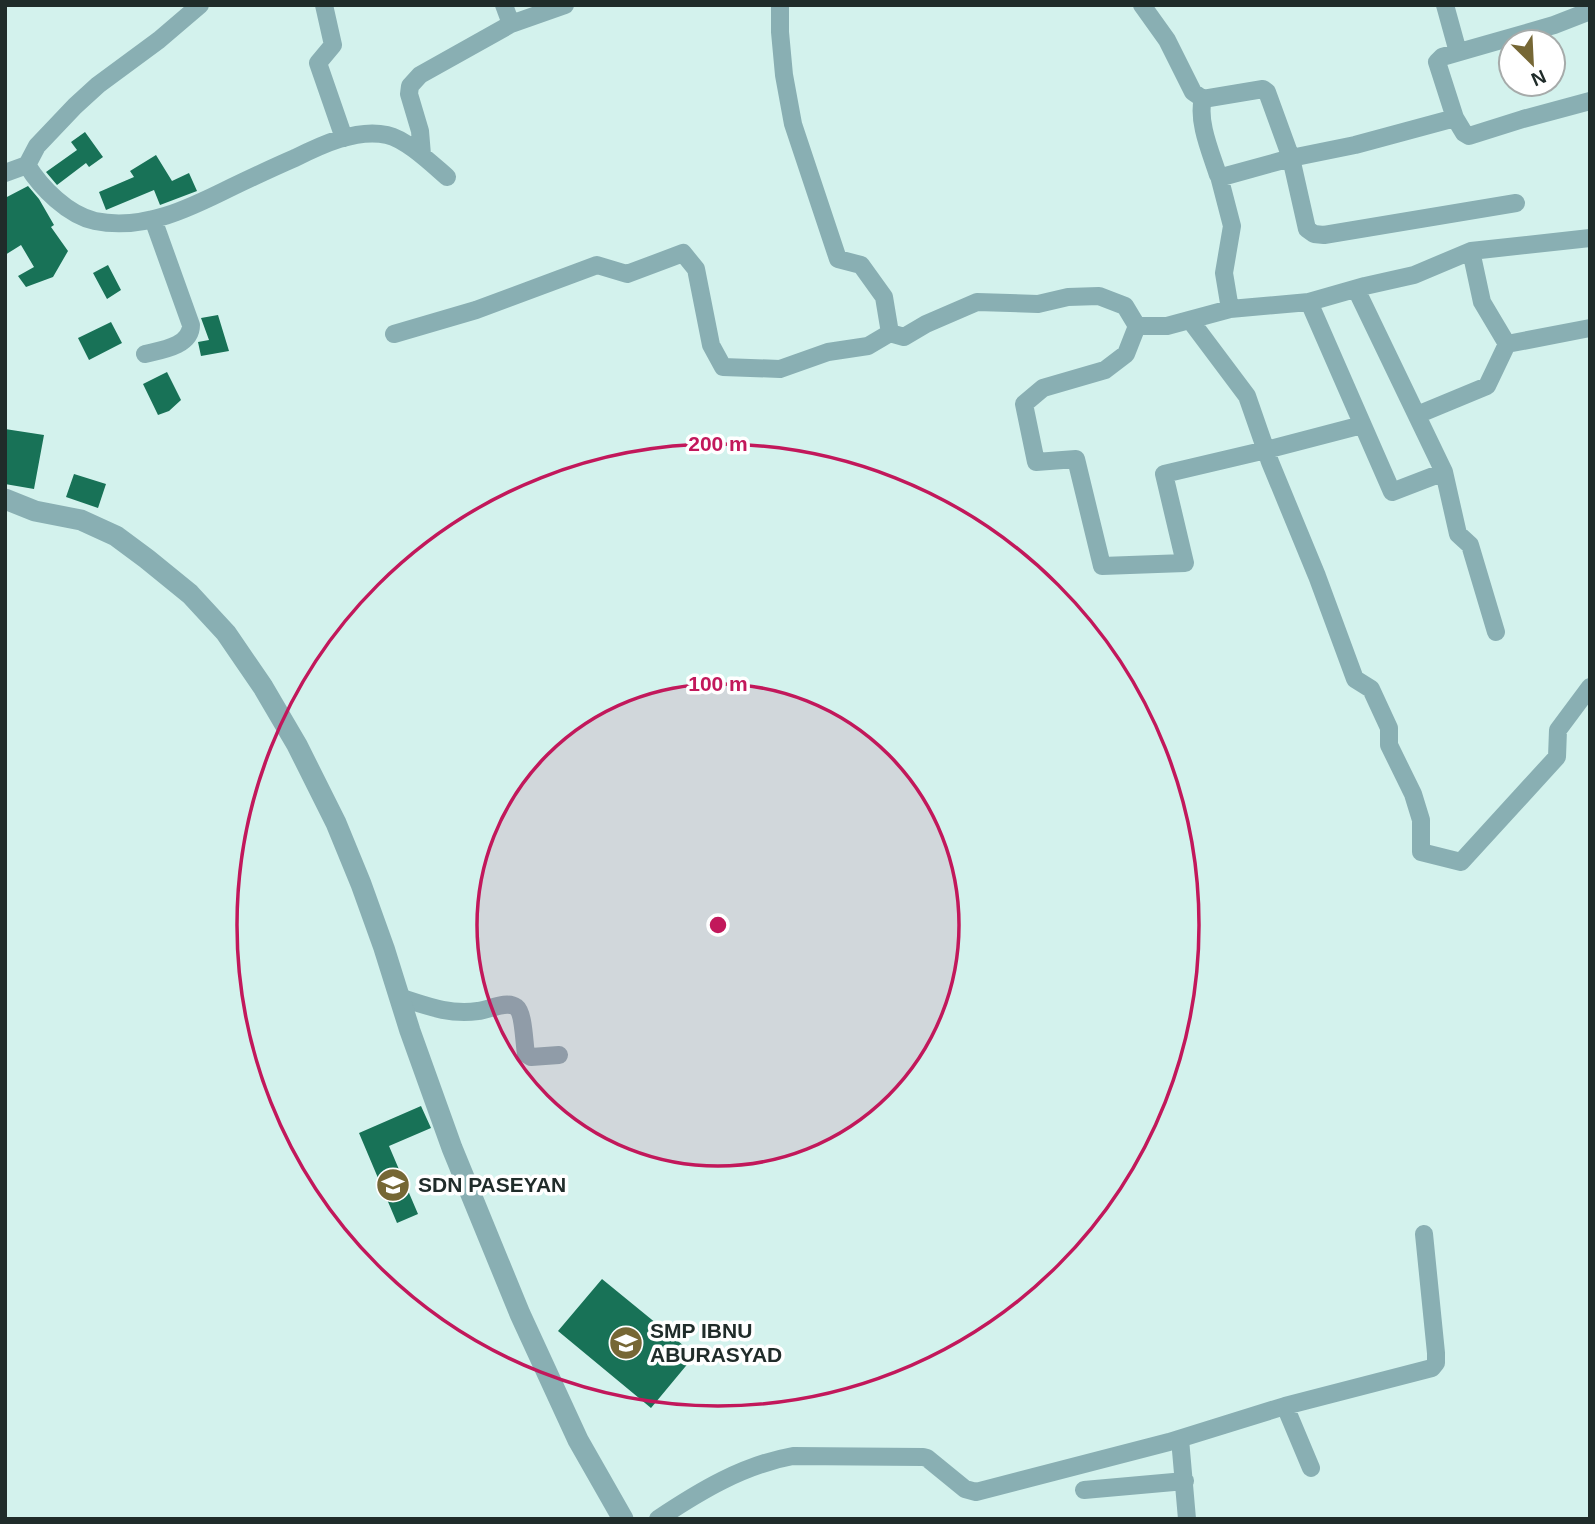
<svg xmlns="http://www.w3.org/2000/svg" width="1595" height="1524" font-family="Helvetica,sans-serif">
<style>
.building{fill:#187257}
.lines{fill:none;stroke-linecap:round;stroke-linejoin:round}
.minor{stroke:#89afb3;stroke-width:18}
.tertiary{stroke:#89afb3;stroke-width:21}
.ring{fill:none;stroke:#c2185b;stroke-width:3.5}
.labels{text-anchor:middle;stroke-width:7;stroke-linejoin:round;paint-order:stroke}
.poi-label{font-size:21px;font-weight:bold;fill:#202c2a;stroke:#fff;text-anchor:start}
.centre{fill:#c2185b;stroke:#fff;stroke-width:3.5}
.ring-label{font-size:21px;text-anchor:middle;font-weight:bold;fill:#c2185b;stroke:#fff;stroke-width:7;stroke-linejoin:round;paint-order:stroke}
</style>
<rect width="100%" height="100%" fill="#d3f2ed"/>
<path class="building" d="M85,132L103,157L89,167L86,163L57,185L46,172L77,150L71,142Z
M156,155L172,181L189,173L197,191L160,205L154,190L106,210L99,192L134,177L130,171Z
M28,186L39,199L54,225L51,227L68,251L53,277L26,287L18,276L34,267L21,245L5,255V198Z
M108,265L121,290L107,299L93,273Z
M218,315L229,351L201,356L198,342L209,340L201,318Z
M111,322L122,343L89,360L78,338Z
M167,372L181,400L169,411L158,415L143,384Z
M5,429L44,435L34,489L5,484Z
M74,474L106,484L98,508L66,497Z
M421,1106L431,1128L389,1146L418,1214L397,1223L359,1133Z
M602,1279L695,1355L651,1408L558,1331Z"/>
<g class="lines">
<path class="minor" d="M324,5L333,45L318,63L344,138
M504,5L511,24
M780,5V32L784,75L793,124L838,259L861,265L884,297L890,333L904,337L926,324L977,302L1038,304L1068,297L1099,296L1125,306L1137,326H1167L1230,309
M1142,5L1167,40L1193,92L1203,99L1263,89L1267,92L1291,158L1307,229L1314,234L1324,235L1516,203
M1445,5L1458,52
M1590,11L1554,25L1442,57L1437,62L1455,118L1464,133L1469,136L1523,119L1590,101
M1203,99C1197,121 1211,153 1218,175L1222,177L1291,158L1355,145L1455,118
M422,155L420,131L409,94L410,86L420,75L511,24L565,5
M27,165C41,188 68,215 95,221C144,231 190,208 232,187C253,177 274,167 295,158C321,145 357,128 387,135C406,139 432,164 447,177
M5,173L27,165L37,146L75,106L98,85L159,40L200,5
M1219,176L1232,226L1224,273L1230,309L1309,302L1365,286L1414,275L1471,251L1590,238
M1471,251L1482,302L1507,344
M1356,289L1444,472L1458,534L1470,545L1496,632
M1309,302L1392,492L1444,472
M1190,320L1247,396L1270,462L1317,576L1355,679L1371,689L1389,728V745L1413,794L1421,820V852L1461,862L1557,757L1558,730L1590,687
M1137,326L1126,354L1105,370L1043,388L1024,404L1036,462L1076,459L1102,566L1185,563L1164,474L1266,450L1362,425
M394,334L476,310L597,265L627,274L683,253L696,269L711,345L723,367L780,369L828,352L868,346L890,333
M145,354C162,350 191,346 191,325L153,219
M1417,415L1487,386L1507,344L1590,328
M399,997C427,1006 449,1015 478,1011C489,1010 506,1000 516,1007C524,1013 524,1043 526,1054L531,1057L559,1055
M1285,1406L1311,1468
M1180,1439L1187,1519
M1084,1490L1185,1481
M658,1519C700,1491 743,1465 793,1456L923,1457L927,1458L965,1489L976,1492L1169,1442L1285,1406L1432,1368L1436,1363V1353L1424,1234"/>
<path class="tertiary" d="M5,499L35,511L81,520L116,536L147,559L190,594L226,633L263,687L297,745L336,823L361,884L384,948L410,1031L452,1148L520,1314L578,1440L623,1519"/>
</g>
<circle cx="718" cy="925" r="241" fill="#c2185b" fill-opacity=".12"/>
<g class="ring">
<circle cx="718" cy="925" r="241"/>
<circle cx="718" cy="925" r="481"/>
</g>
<defs>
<g id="school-disc" transform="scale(1.75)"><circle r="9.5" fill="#766735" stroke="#fff"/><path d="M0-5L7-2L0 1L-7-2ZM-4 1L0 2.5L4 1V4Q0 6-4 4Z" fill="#fff"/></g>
</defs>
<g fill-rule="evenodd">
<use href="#school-disc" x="393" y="1185"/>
<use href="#school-disc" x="626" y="1343"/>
</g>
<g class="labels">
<g class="poi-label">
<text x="418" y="1192">SDN PASEYAN</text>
<text x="650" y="1338">SMP IBNU<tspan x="650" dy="24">ABURASYAD</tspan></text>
</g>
</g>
<circle cx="718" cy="925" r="10" class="centre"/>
<g class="ring-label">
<text x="718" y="451">200 m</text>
<text x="718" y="691">100 m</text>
</g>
<rect width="1595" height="1524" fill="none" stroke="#202c2a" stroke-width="14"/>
<g transform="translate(1532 63) rotate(156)"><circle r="33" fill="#ffffff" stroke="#a6abaa" stroke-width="2"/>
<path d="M0-5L12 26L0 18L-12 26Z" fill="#766735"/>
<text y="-10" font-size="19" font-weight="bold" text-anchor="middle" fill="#202c2a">N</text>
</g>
</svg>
